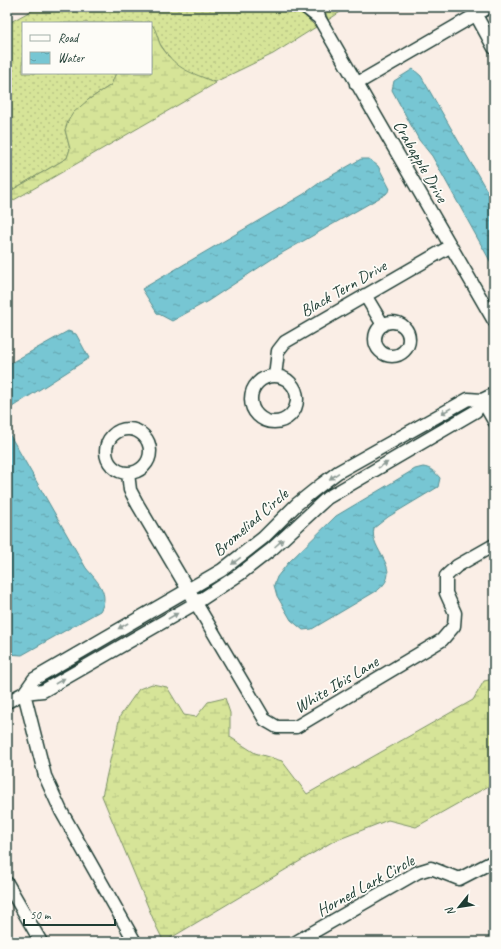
<svg xmlns="http://www.w3.org/2000/svg" width="501" height="949" font-family="Caveat,sans-serif">
<style>
.grass{fill:url(#grass-dots);stroke:#7a9066}
.wetland{fill:url(#wetland-marsh);stroke:#7a9066}
.water{fill:url(#water-ripples);stroke:#548f93}
.lines{fill:none;stroke-linecap:round;stroke-linejoin:round}
.minor-casing{stroke:#1f3d34;stroke-width:15}
.minor{stroke:#fdfcf7;stroke-width:12}
.oneway{fill:#8e9c96}
.labels{text-anchor:middle;stroke-width:3.5;stroke-linejoin:round;paint-order:stroke}
.street-label{font-size:17px;fill:#1f3d34;stroke:#fdfcf7}
</style>
<defs>
<pattern id="grass-dots" width="8" height="8" patternUnits="userSpaceOnUse"><rect width="8" height="8" fill="#d6e498"/><path d="M2 2h.1M6 6h.1" fill="none" stroke="#b7c484" stroke-width="1.8" stroke-linecap="round"/></pattern>
<pattern id="wetland-marsh" width="20" height="14" patternUnits="userSpaceOnUse"><rect width="20" height="14" fill="#d6e498"/><path d="M1 5h8M5 5V1M11 12h8M15 12V8" fill="none" stroke="#b7c484"/></pattern>
<pattern id="water-ripples" width="26" height="14" patternUnits="userSpaceOnUse"><rect width="26" height="14" fill="#77c6d3"/><path d="M2 4q2-2 4 0t4 0M15 11q2-2 4 0t4 0" fill="none" stroke="#61a2ac"/></pattern>
</defs>
<rect width="100%" height="100%" fill="#faeee6"/>
<filter id="ink" filterUnits="userSpaceOnUse"><feTurbulence type="fractalNoise" baseFrequency=".025" numOctaves="2"/><feDisplacementMap in="SourceGraphic" scale="8" xChannelSelector="R" yChannelSelector="G"/><feConvolveMatrix kernelMatrix="1 2 1 2 8 2 1 2 1" color-interpolation-filters="sRGB"/></filter>
<g filter="url(#ink)">
<path class="grass" d="M38,7H296L316,27L273,54L215,82L186,72L172,61L160,44L153,26L148,21L143,23H23V73H116L111,85L88,100L65,130L70,149L67,158L7,193V24Z
M324,7H348L328,20Z"/>
<path class="wetland" d="M151,24C157,29 157,39 161,46C180,73 188,70 216,83L7,204V193L67,158L70,149L65,130L68,121L73,113L88,100L111,85L116,73H151Z
M494,679V783L416,827L388,820L332,842L164,942L156,926L102,796L120,716L139,689L152,684L167,687L184,715L196,717L208,702L225,698L230,713V737L255,753L282,761L307,794L473,700L484,681Z"/>
<path class="water" d="M413,69L421,76L494,203V268L432,156L419,140L392,90L394,81Z
M361,159H369L378,166L390,189L386,194L275,257L208,301L172,321L157,313L142,289L304,194L322,181Z
M68,331L76,334L89,358L9,409L7,413V365Z
M7,430L86,568C97,581 111,594 100,611L22,655L7,654Z
M423,467C431,468 435,472 440,478L438,487L388,517L374,528C368,550 405,569 378,590L312,629L303,630L291,620L277,596L274,585L277,577L288,563L336,516L415,469Z"/>
<g class="lines">
<g class="minor-casing">
<path id="minor" d="M305,7L319,18
M317,7L319,18L494,321
M476,15L494,48
M356,84L489,7
M365,295L383,325
M375 339a17 17 0 1 1 34 0a17 17 0 1 1-34 0Z
M275,376L278,351L285,342L451,246
M251 399a23 23 0 1 1 46 0a23 23 0 1 1-46 0Z
M482,400L494,421
M106 451a22 22 0 1 1 44 0a22 22 0 1 1-44 0Z
M128,473L130,490L138,505L265,720L277,727H296L442,640L454,626L455,613L446,593V576L457,566L494,545
M24,693L34,679L222,570L263,538L297,504L322,484L338,472L468,399L482,400L494,394
M24,693L45,776L61,811L135,942
M7,702L24,693L43,691L196,603L240,574L272,549L327,498L476,411L482,400
M7,883L41,942
M296,942L418,872L431,868L459,879L494,861"/>
</g>
<use href="#minor" class="minor"/>
</g>
<defs><path id="oneway-solid" d="M-6-.8H1V-3.2L6.5 0L1 3.2V.8H-6Z"/></defs>
<g class="oneway">
<use href="#oneway-solid" transform="translate(446 411) rotate(150)"/>
<use href="#oneway-solid" transform="translate(383 465) rotate(-30)"/>
<use href="#oneway-solid" transform="translate(334 476) rotate(146)"/>
<use href="#oneway-solid" transform="translate(279 543) rotate(-42)"/>
<use href="#oneway-solid" transform="translate(236 561) rotate(143)"/>
<use href="#oneway-solid" transform="translate(173 616) rotate(-30)"/>
<use href="#oneway-solid" transform="translate(123 626) rotate(150)"/>
<use href="#oneway-solid" transform="translate(60 681) rotate(-30)"/>
</g>
</g>
<g class="labels">
<g class="street-label">
<text transform="translate(421 161) rotate(60)" y="6">Crabapple Drive</text>
<text transform="translate(343 288) rotate(-30)" y="6">Black Tern Drive</text>
<text transform="translate(250 522) rotate(-41)" y="6">Bromeliad Circle</text>
<text transform="translate(336 684) rotate(-31)" y="6">White Ibis Lane</text>
<text transform="translate(365 885) rotate(-29)" y="6">Horned Lark Circle</text>
</g>
</g>
<rect width="501" height="949" fill="none" stroke="#fdfcf7" stroke-width="24"/>
<rect x="12" y="12" width="477" height="925" fill="none" stroke="#1f3d34" stroke-width="1.5" filter="url(#ink)"/>
<rect x="22" y="22" width="130" height="52" fill="#fdfcf7" stroke="#a4b0a9"/>
<rect x="30" y="35" width="20" height="6" fill="#fdfcf7" stroke="#a4b0a9"/>
<text x="58" y="42" font-size="12" fill="#1f3d34">Road</text>
<rect x="30" y="52" width="20" height="12" fill="url(#water-ripples)" stroke="#a4b0a9"/>
<text x="58" y="62" font-size="12" fill="#1f3d34">Water</text>
<g transform="translate(459 907) rotate(240)" stroke="#fdfcf7" stroke-width="3" paint-order="stroke">
<path d="M0-3L7 15L0 10L-7 15Z" fill="#1f3d34"/>
<text y="-6" font-size="11" font-weight="bold" text-anchor="middle" fill="#1f3d34">N</text>
</g>
<path d="M24 919v6h91v-6" fill="none" stroke="#1f3d34" stroke-width="2"/>
<text x="30" y="919" font-size="12" fill="#1f3d34" stroke="#fdfcf7" stroke-width="3" paint-order="stroke">50 m</text>
</svg>
